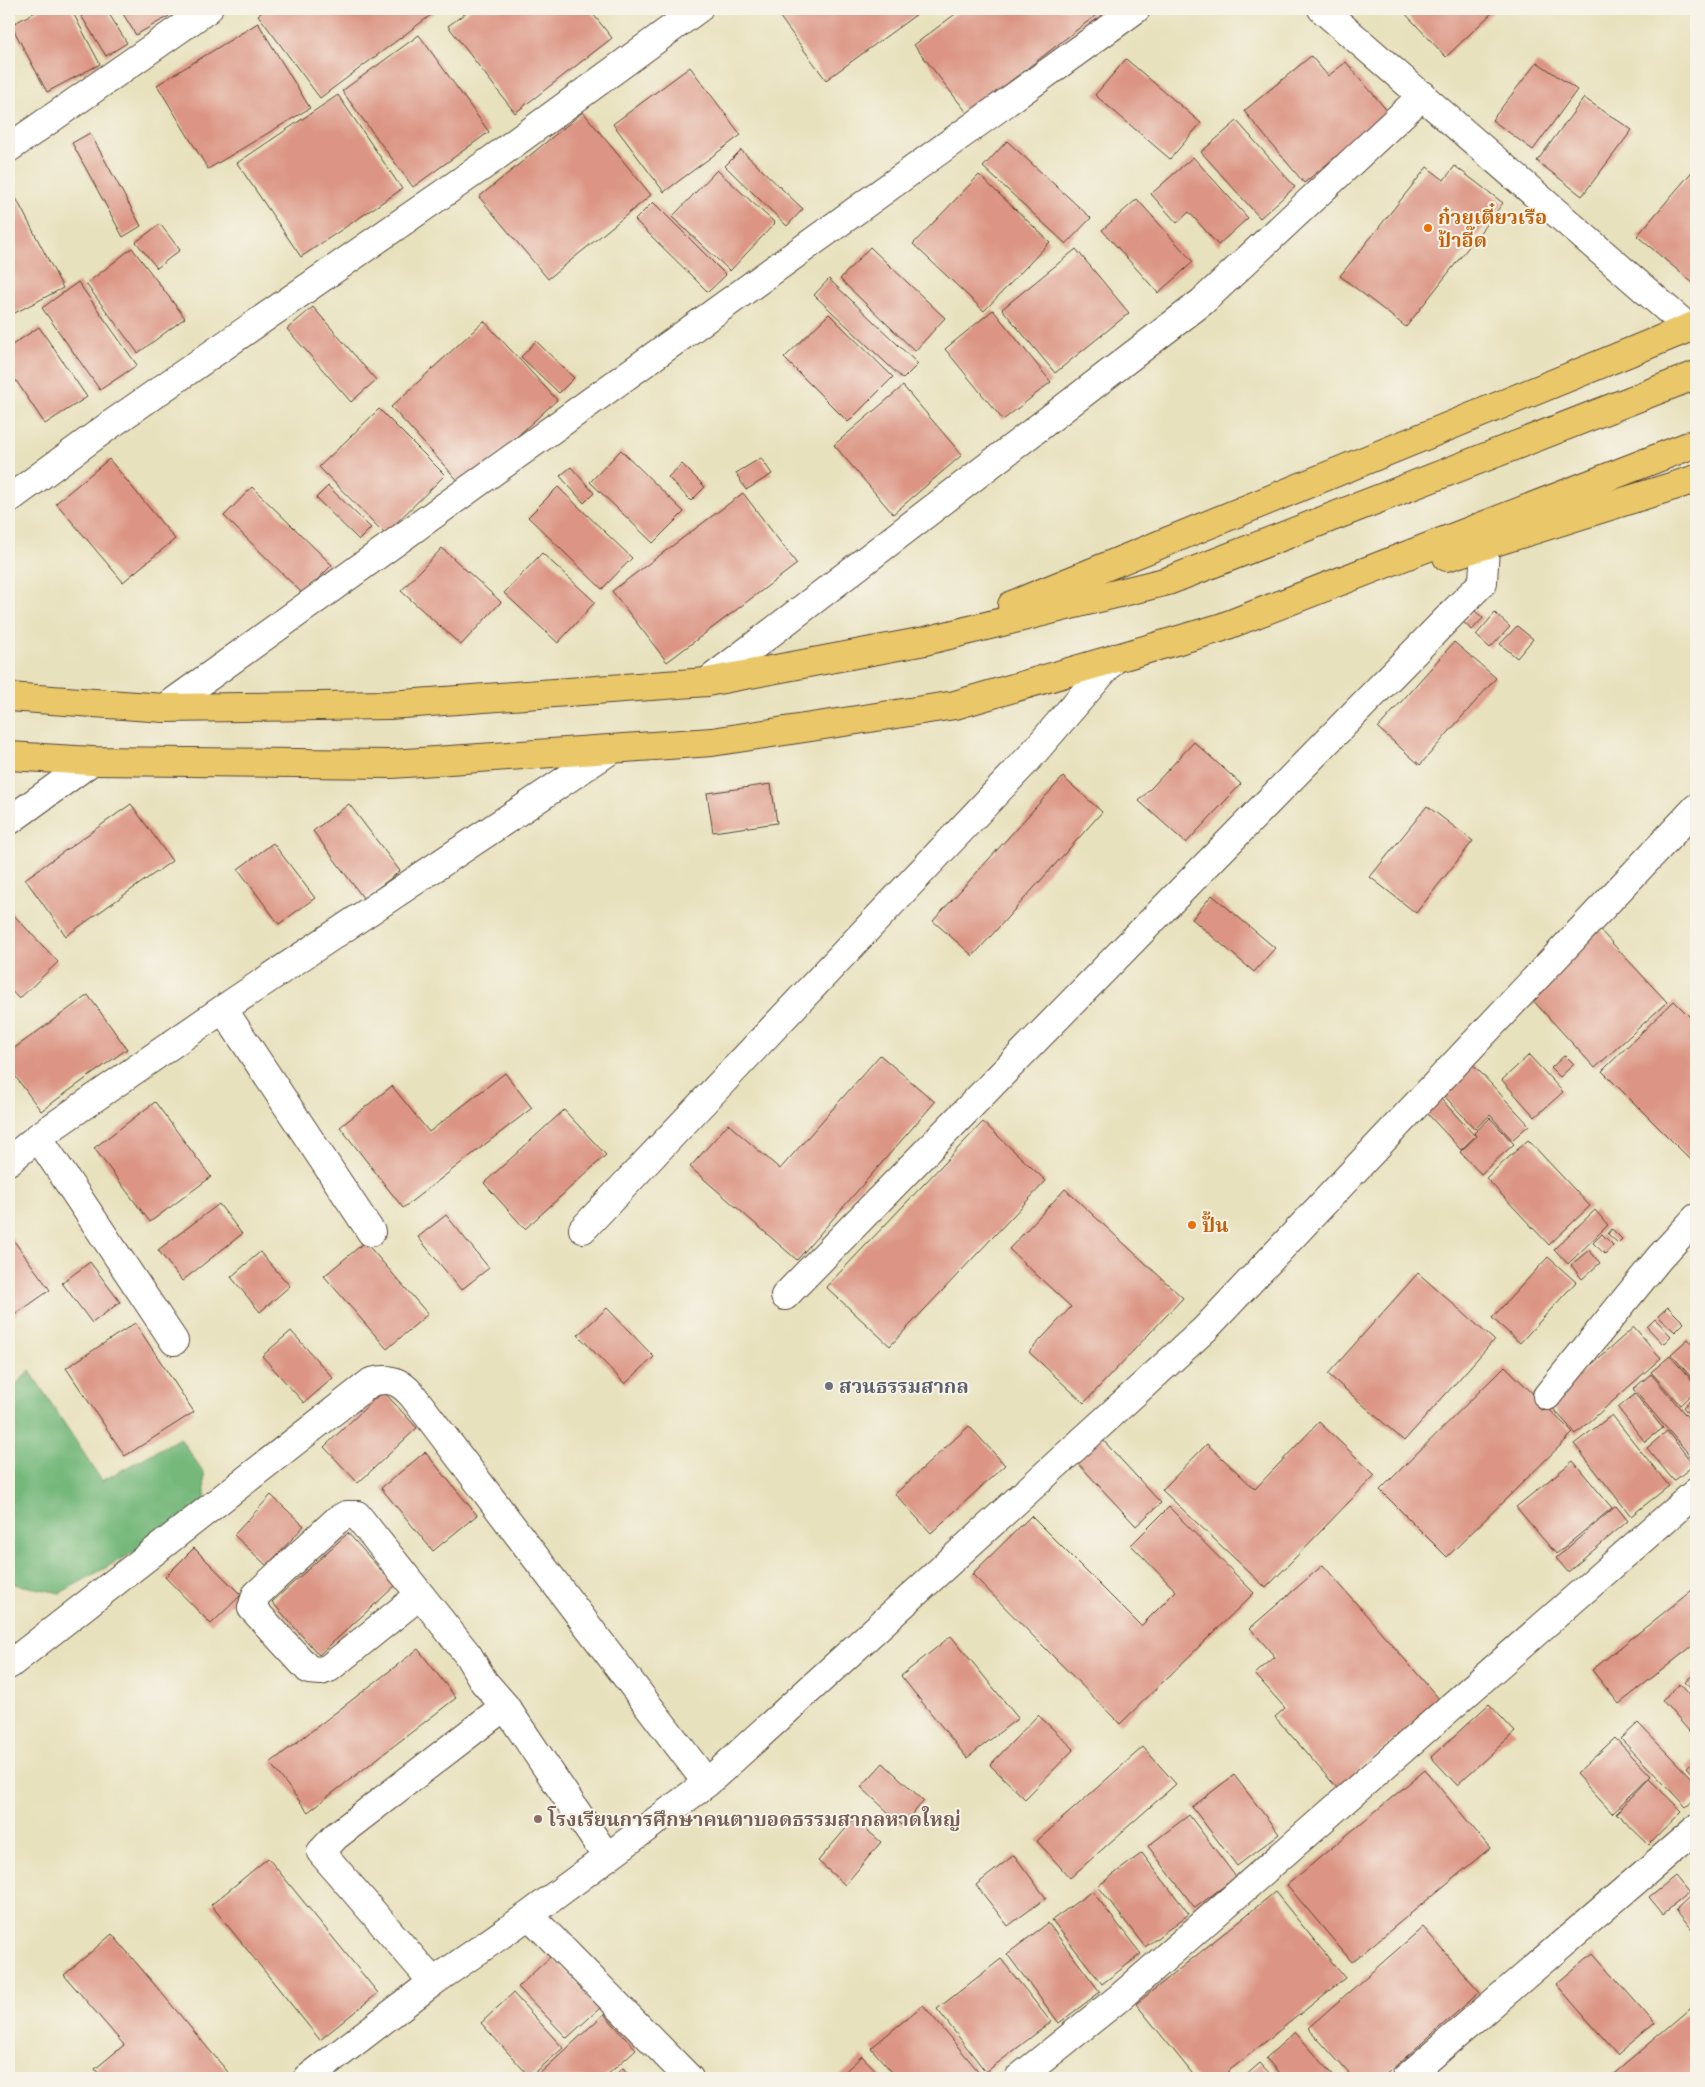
<svg xmlns="http://www.w3.org/2000/svg" width="1705" height="2087" font-family="Vollkorn,'Noto Serif Thai',serif">
<style>
.forest{fill:#74b87a;stroke:#58714c}
.building{fill:#dc9584}
.lines{fill:none;stroke-linecap:round;stroke-linejoin:round}
.minor-casing{stroke:#554536;stroke-width:30}
.major-casing{stroke:#554536;stroke-width:30}
.minor{stroke:#fff;stroke-width:28}
.major{stroke:#eac769;stroke-width:28}
.food-dot{fill:#e8710a;stroke:#f7f3e8;stroke-width:2}
.worship-dot{fill:#6b7280;stroke:#f7f3e8;stroke-width:2}
.education-dot{fill:#8d6e63;stroke:#f7f3e8;stroke-width:2}
.labels{text-anchor:middle;stroke-width:4;stroke-linejoin:round;paint-order:stroke}
.food-label{font-size:20px;font-weight:bold;fill:#c56008;stroke:#f7f3e8;text-anchor:start}
.worship-label{font-size:20px;font-weight:bold;fill:#5b616d;stroke:#f7f3e8;text-anchor:start}
.education-label{font-size:20px;font-weight:bold;fill:#785e54;stroke:#f7f3e8;text-anchor:start}
</style>
<rect width="100%" height="100%" fill="#f7f3e8"/>
<filter id="ink" filterUnits="userSpaceOnUse"><feTurbulence type="fractalNoise" baseFrequency=".02" numOctaves="2"/><feDisplacementMap in="SourceGraphic" scale="10" xChannelSelector="R" yChannelSelector="G"/><feConvolveMatrix kernelMatrix="1 2 1 2 8 2 1 2 1" color-interpolation-filters="sRGB"/></filter>
<filter id="wash" filterUnits="userSpaceOnUse"><feTurbulence type="fractalNoise" baseFrequency=".0096" numOctaves="4" result="noise"/><feDisplacementMap in="SourceGraphic" scale="20" xChannelSelector="R" yChannelSelector="G"/><feGaussianBlur stdDeviation="1.12" result="paint"/><feColorMatrix in="noise" values="0 0 0 0 0 0 0 0 0 0 0 0 0 0 0 0 0 1.4 0 .05"/><feComposite in="paint" operator="in"/></filter>
<g filter="url(#wash)">
<rect width="100%" height="100%" fill="#e8e1bd"/>
<path class="forest" d="M30,1371L102,1481L180,1438L204,1473L206,1512L60,1593L9,1583V1390Z"/>
<g id="blocks">
<path class="building" d="M41,9H71L100,64L47,92L11,25Z
M77,9H106L127,43L106,56Z
M120,9H165L169,16L136,35Z
M267,9H439L320,98L258,15Z
M471,9H589L612,38L515,113L448,26Z
M774,9H924L826,80Z
M962,9H1104L968,114L914,45Z
M1401,9H1496L1446,57Z
M258,23L310,108L208,169L157,85Z
M419,35L489,132L413,187L342,91Z
M1311,56L1328,76L1346,62L1389,113L1304,183L1244,111Z
M1126,59L1201,123L1170,159L1095,95Z
M1537,62L1577,90L1533,150L1492,120Z
M690,67L741,135L664,192L613,124Z
M338,95L402,189L301,257L237,163Z
M1584,98L1632,130L1582,196L1537,161Z
M583,112L651,195L548,279L479,197Z
M9,116L16,130L9,133Z
M1237,121L1295,187L1260,218L1201,152Z
M90,133L141,226L123,237L72,143Z
M1007,141L1091,218L1066,244L983,167Z
M741,150L803,209L787,226L725,166Z
M1193,157L1248,218L1218,245L1189,212L1177,223L1151,194Z
M1455,166L1503,203L1406,327L1340,276L1427,167L1444,180Z
M1696,167V281L1694,284L1637,236Z
M717,170L775,223L730,271L672,217Z
M979,175L1050,242L984,311L913,244Z
M16,198L63,288L9,316V202Z
M1137,199L1193,262L1158,293L1102,230Z
M653,202L726,275L708,292L635,220Z
M160,224L180,250L157,268L136,242Z
M870,247L945,318L915,351L840,279Z
M132,248L185,318L138,353L86,284Z
M1076,249L1129,313L1055,373L1002,309Z
M829,279L918,364L903,379L814,295Z
M78,282L137,365L100,390L42,308Z
M313,307L376,380L351,402L287,329Z
M993,310L1051,382L1003,420L945,349Z
M829,314L893,377L848,422L784,358Z
M484,321L557,400L463,486L391,407Z
M39,327L87,397L45,424L9,370V347Z
M536,341L574,378L559,393L521,357Z
M903,386L962,455L893,514L834,445Z
M379,409L445,475L385,534L319,467Z
M621,450L684,512L653,543L590,482Z
M761,458L772,474L746,490L736,473Z
M109,459L175,539L123,582L56,503Z
M682,464L705,487L691,501L668,477Z
M571,467L594,493L584,503L560,476Z
M328,486L371,528L359,540L316,498Z
M252,487L332,565L303,594L224,516Z
M558,487L632,558L602,589L528,517Z
M743,493L797,564L667,662L612,591Z
M442,548L501,602L461,645L401,591Z
M542,553L595,602L558,643L504,593Z
M1474,610L1483,618L1472,630L1463,622Z
M1495,613L1510,627L1490,648L1476,635Z
M1517,626L1533,639L1517,658L1500,644Z
M1454,642L1496,678L1420,765L1378,728Z
M1194,742L1241,784L1186,843L1139,801Z
M1063,777L1102,812L973,956L933,921Z
M771,784L777,823L713,832L707,793Z
M131,804L172,861L66,936L25,879Z
M349,804L400,871L364,899L313,831Z
M1427,806L1473,841L1416,913L1370,877Z
M273,843L315,898L279,924L238,869Z
M1212,895L1275,948L1254,972L1192,919Z
M9,910L58,962L19,999L9,988Z
M1599,929L1667,1002L1595,1068L1528,995Z
M88,995L127,1049L41,1111L9,1068V1052Z
M1674,1001L1696,1023V1154L1691,1160L1602,1071Z
M880,1055L935,1102L797,1260L690,1167L728,1124L780,1169Z
M1529,1055L1563,1092L1535,1117L1502,1080Z
M1565,1055L1574,1064L1560,1077L1551,1068Z
M1468,1059L1529,1125L1512,1140L1490,1115L1475,1129L1437,1088Z
M505,1073L532,1108L403,1208L340,1127L392,1086L429,1132Z
M1441,1099L1475,1136L1461,1150L1426,1112Z
M155,1102L211,1177L150,1222L94,1148Z
M564,1110L606,1155L525,1229L484,1183Z
M1490,1118L1514,1144L1481,1174L1460,1152L1477,1136L1474,1133Z
M983,1122L1046,1181L890,1346L826,1287Z
M1528,1140L1590,1206L1549,1245L1486,1178Z
M1065,1189L1183,1298L1084,1403L1029,1352L1071,1307L1009,1249Z
M219,1204L242,1234L182,1281L158,1250Z
M1595,1210L1608,1225L1568,1264L1554,1249Z
M446,1215L489,1268L461,1290L418,1237Z
M1612,1229L1622,1239L1618,1243L1608,1234Z
M1602,1234L1613,1245L1605,1254L1593,1243Z
M11,1237L50,1290L9,1319V1239Z
M365,1242L428,1314L387,1349L324,1276Z
M1589,1250L1600,1263L1582,1279L1571,1265Z
M260,1252L290,1286L260,1312L231,1277Z
M1548,1257L1576,1282L1520,1343L1492,1318Z
M90,1262L120,1302L92,1323L62,1283Z
M1418,1273L1494,1340L1404,1441L1328,1374Z
M1668,1307L1684,1323L1675,1332L1658,1316Z
M607,1308L654,1357L625,1384L578,1335Z
M1655,1319L1671,1336L1663,1344L1647,1327Z
M135,1323L194,1412L125,1456L66,1368Z
M1634,1327L1661,1358L1576,1434L1548,1403Z
M291,1331L333,1378L304,1403L262,1356Z
M1688,1339L1696,1348V1383L1671,1354Z
M1670,1356L1696,1385V1390L1680,1405L1651,1372Z
M1505,1366L1573,1433L1447,1557L1380,1490Z
M1651,1374L1696,1427V1456L1693,1459L1633,1389Z
M383,1391L417,1428L358,1483L324,1447Z
M1635,1394L1663,1428L1645,1442L1618,1408Z
M1696,1396V1423L1683,1407Z
M1612,1415L1669,1486L1631,1516L1574,1444Z
M1319,1422L1375,1475L1266,1588L1162,1490L1207,1444L1255,1489Z
M969,1426L1005,1465L931,1533L895,1494Z
M1667,1431L1694,1465L1674,1481L1647,1448Z
M1101,1438L1161,1503L1136,1526L1076,1461Z
M425,1452L477,1515L433,1551L381,1488Z
M1573,1461L1612,1508L1556,1554L1516,1507Z
M271,1495L304,1526L267,1566L234,1535Z
M1616,1506L1628,1521L1568,1572L1556,1558Z
M1169,1507L1254,1593L1120,1724L972,1574L1031,1516L1141,1626L1176,1591L1131,1545Z
M348,1533L395,1586L319,1655L272,1602Z
M194,1548L241,1595L211,1624L165,1577Z
M1323,1565L1440,1700L1337,1788L1275,1717L1285,1708L1255,1674L1275,1657L1250,1628Z
M1696,1587V1643L1619,1704L1592,1670Z
M951,1636L1018,1718L967,1758L901,1676Z
M418,1649L456,1698L308,1812L270,1763Z
M1696,1672V1695L1685,1682Z
M1680,1684L1696,1702V1739L1662,1700Z
M1489,1704L1515,1732L1457,1785L1431,1757Z
M1038,1715L1074,1749L1025,1799L990,1765Z
M1638,1723L1696,1783V1798L1686,1807L1621,1739Z
M1615,1738L1651,1776L1612,1813L1576,1774Z
M1143,1747L1176,1784L1070,1878L1037,1841Z
M1696,1758V1778L1686,1767Z
M883,1763L924,1801L902,1825L861,1787Z
M1425,1770L1490,1848L1352,1962L1287,1885Z
M1234,1775L1279,1834L1237,1866L1192,1807Z
M1649,1779L1682,1811L1649,1845L1616,1813Z
M1189,1815L1236,1877L1195,1908L1148,1846Z
M854,1819L881,1842L845,1885L818,1861Z
M1142,1853L1189,1914L1145,1947L1098,1886Z
M1014,1855L1046,1898L1008,1926L976,1885Z
M268,1858L378,1993L320,2040L211,1905Z
M1675,1876L1689,1893L1663,1914L1649,1897Z
M1092,1891L1141,1954L1102,1984L1052,1920Z
M1275,1892L1345,1978L1220,2078H1196L1136,2004Z
M1696,1892V1934L1676,1910Z
M1048,1923L1100,1992L1059,2023L1007,1954Z
M1423,1927L1480,1992L1382,2078H1353L1308,2028Z
M112,1934L233,2078H102L95,2069L124,2045L64,1975Z
M1593,1953L1655,2024L1618,2055L1556,1984Z
M551,1956L600,2008L567,2038L518,1987Z
M1001,1959L1051,2022L986,2072L937,2009Z
M513,1993L563,2048L530,2077L481,2023Z
M1696,2004V2078H1609Z
M923,2005L984,2078H897L871,2048Z
M604,2014L636,2049L604,2078H535Z
M1295,2032L1336,2078H1283L1266,2058Z
M862,2056L883,2078H838Z
M1260,2063L1274,2078H1243Z
M623,2068L632,2078H612Z"/>
</g>
</g>
<g filter="url(#ink)">
<use href="#blocks" fill-opacity="0" stroke="#554536" stroke-width="1"/>
<g class="lines">
<g class="minor-casing">
<path id="minor" d="M1322,9L1689,328
M9,148L208,9
M9,499L110,425L490,161L698,9
M707,682L1202,302L1423,95
M165,708L1136,9
M9,821L92,761
M223,1009L371,1232
M38,1137L174,1341
M9,1161L38,1137L223,1009L612,749
M583,1229L1029,758L1115,658
M785,1296L1483,582L1485,546
M1547,1396L1660,1257L1696,1218
M420,1595L329,1668L321,1671L309,1670L252,1608L256,1595L337,1520L346,1515H357L468,1655L484,1682L505,1706L607,1857
M9,1665L371,1382C390,1377 400,1381 413,1396L707,1783
M529,1915L689,2078
M433,1982L321,1852L336,1836L505,1706
M308,2078L433,1982L529,1915L707,1783L1205,1329L1696,808
M1019,2078L1119,1998L1696,1492
M1406,2078L1696,1829"/>
</g>
<g class="major-casing">
<path id="major" d="M1447,557L1696,479
M1012,605L1696,325
M9,697L165,708L389,705L707,682L925,641L1168,581L1696,375
M9,756L92,761L391,764L712,742L955,705L1220,628L1696,443"/>
</g>
<use href="#minor" class="minor"/>
<use href="#major" class="major"/>
</g>
</g>
<g class="food-dot">
<circle cx="1428" cy="228" r="5"/>
<circle cx="1192" cy="1225" r="5"/>
</g>
<circle class="worship-dot" cx="829" cy="1386" r="5"/>
<circle class="education-dot" cx="538" cy="1819" r="5"/>
<g class="labels">
<g class="food-label">
<text x="1438" y="224">ก๋วยเตี๋ยวเรือ<tspan x="1438" dy="23">ป้าอี๊ด</tspan></text>
<text x="1202" y="1232">ปั้น</text>
</g>
<g class="worship-label">
<text x="839" y="1393">สวนธรรมสากล</text>
</g>
<g class="education-label">
<text x="548" y="1826">โรงเรียนการศึกษาคนตาบอดธรรมสากลหาดใหญ่</text>
</g>
</g>
<rect width="1705" height="2087" fill="none" stroke="#f7f3e8" stroke-width="30"/>
</svg>
